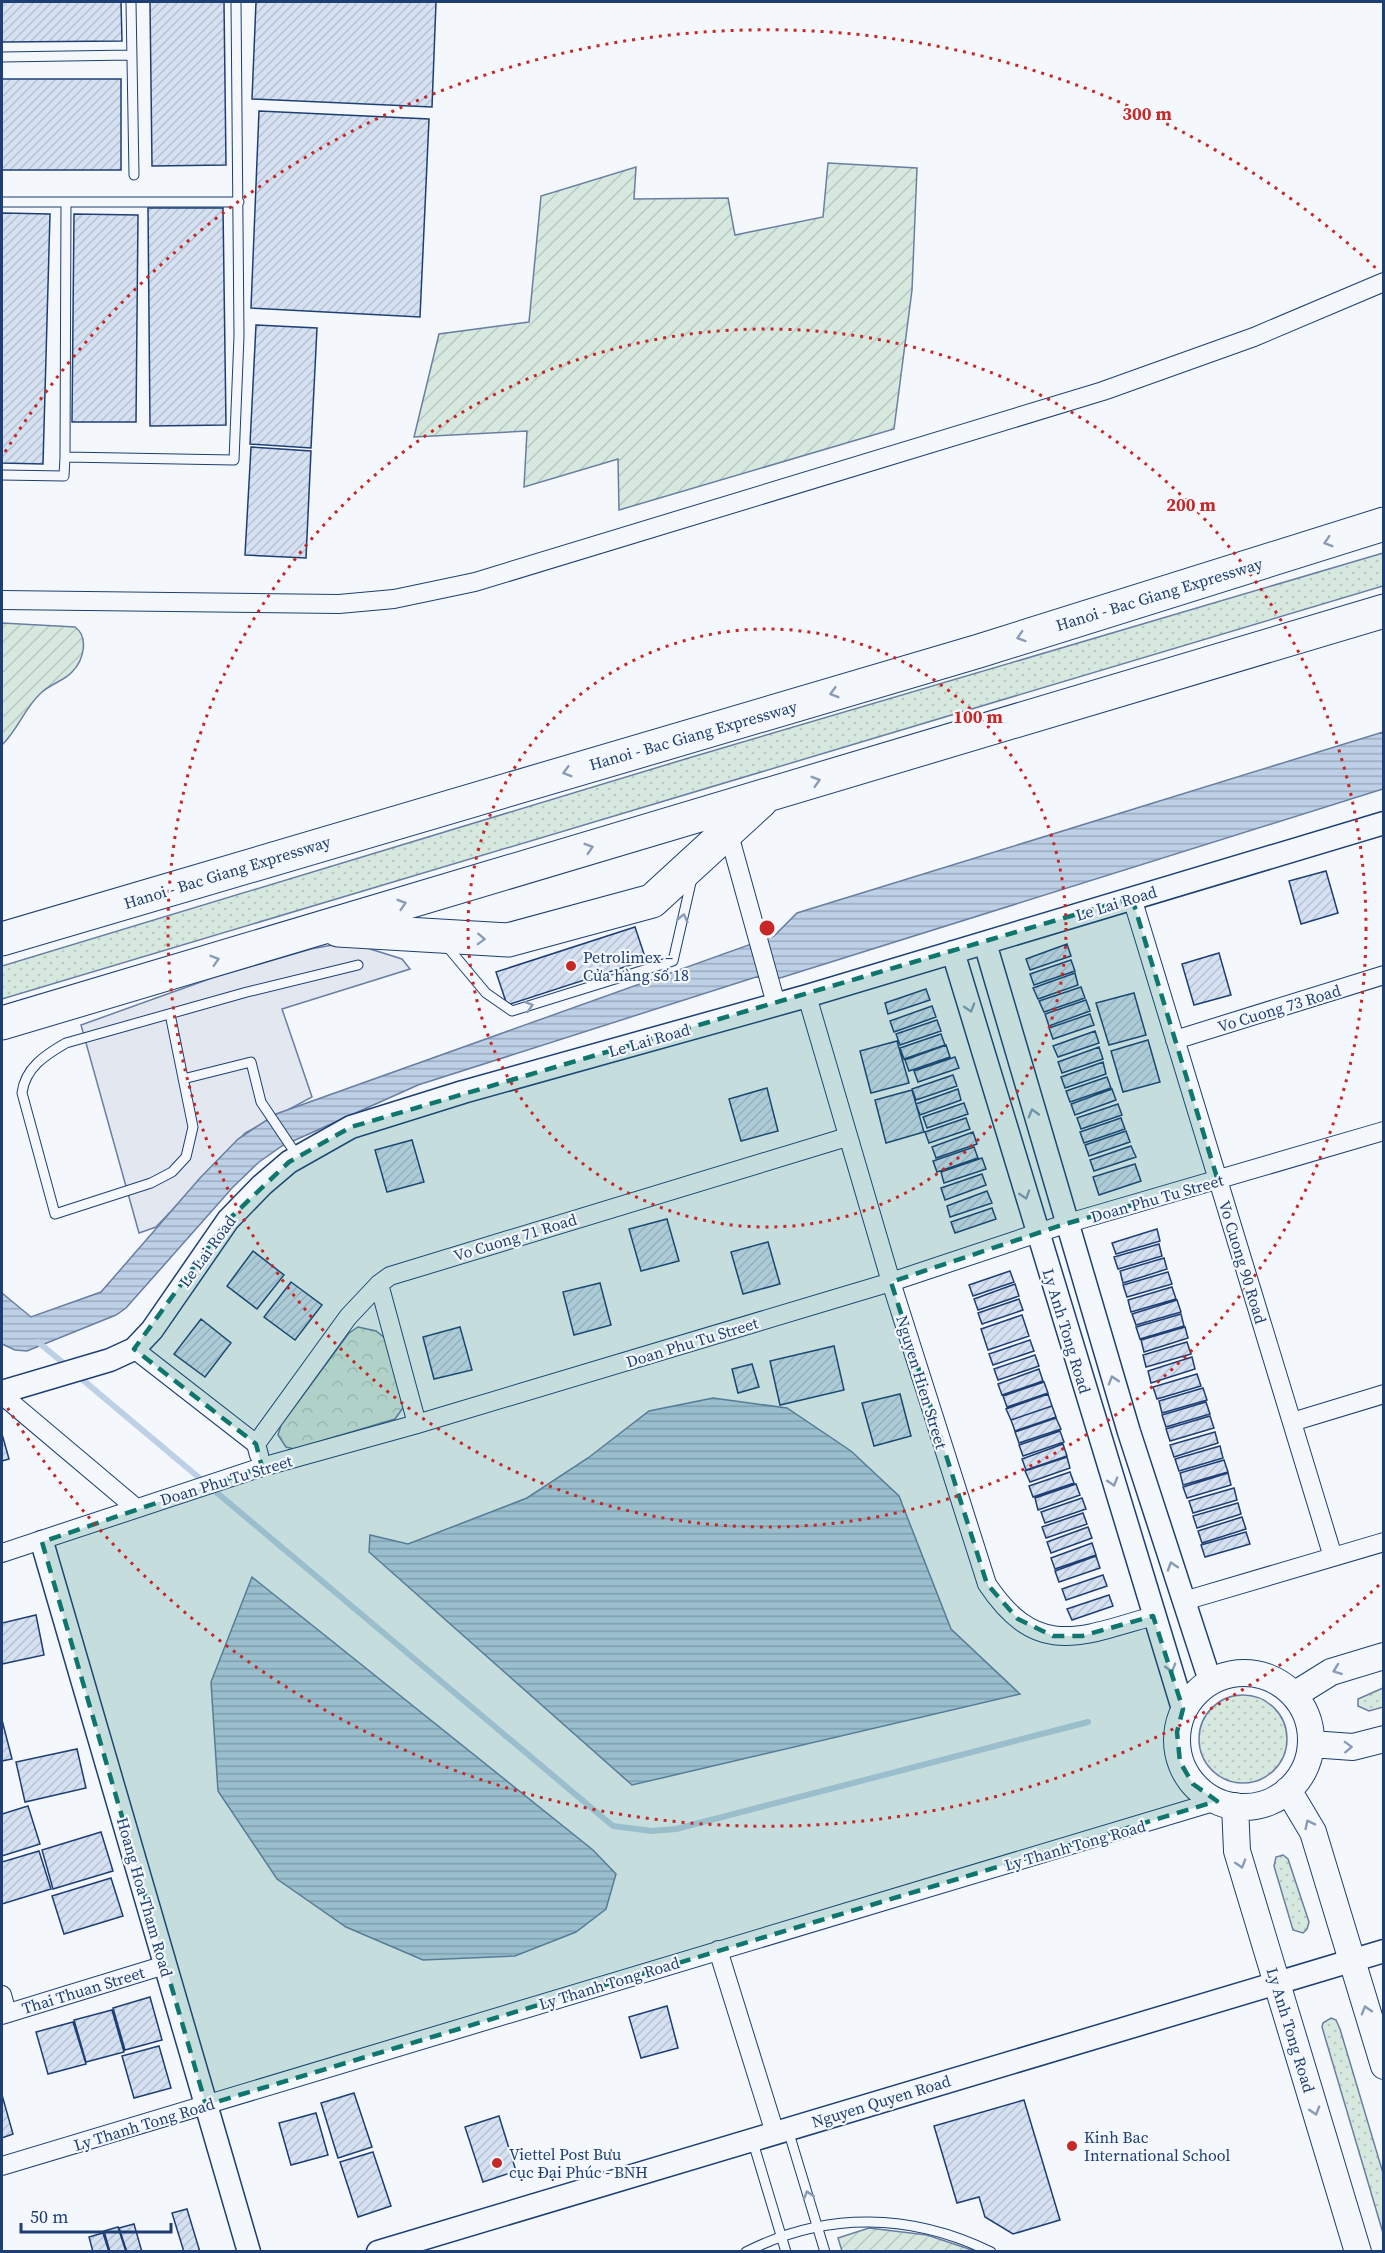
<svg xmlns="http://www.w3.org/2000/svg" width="1385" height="2253" font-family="'Source Serif 4',serif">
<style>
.grass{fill:url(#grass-dots);stroke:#687fa3;stroke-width:1.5}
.park{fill:url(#park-crowns);stroke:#687fa3;stroke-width:1.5}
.garden{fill:url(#garden-furrows);stroke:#687fa3;stroke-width:1.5}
.parking{fill:#e3e8f0;stroke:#687fa3;stroke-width:1.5}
.water{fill:url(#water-rules);stroke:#687fa3;stroke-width:1.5}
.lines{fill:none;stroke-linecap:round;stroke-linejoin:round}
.stream{stroke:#bed0e5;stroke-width:6}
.building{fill:url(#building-hatch);stroke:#1d3f73;stroke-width:1.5}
.service-casing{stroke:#1d3f73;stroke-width:11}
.minor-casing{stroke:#1d3f73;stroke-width:20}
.tertiary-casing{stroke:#1d3f73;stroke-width:25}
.secondary-casing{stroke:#1d3f73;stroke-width:28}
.motorway-casing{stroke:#1d3f73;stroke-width:35}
.service{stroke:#f4f7fb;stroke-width:9}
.minor{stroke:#f4f7fb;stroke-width:18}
.tertiary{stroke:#f4f7fb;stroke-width:22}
.secondary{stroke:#f4f7fb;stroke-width:26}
.motorway{stroke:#f4f7fb;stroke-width:33}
.oneway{stroke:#889bb7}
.marked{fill:#0f766e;fill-opacity:0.2;stroke:#0f766e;stroke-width:4.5;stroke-dasharray:12 8;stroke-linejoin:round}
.ring{fill:none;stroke:#c62828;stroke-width:3;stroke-dasharray:3 6}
.poi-dot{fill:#c62828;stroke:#f4f7fb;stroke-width:2}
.labels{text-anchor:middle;stroke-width:4.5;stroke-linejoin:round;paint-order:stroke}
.street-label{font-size:16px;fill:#1d3f73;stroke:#f4f7fb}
.poi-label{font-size:16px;fill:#1d3f73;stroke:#f4f7fb;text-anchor:start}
.centre{fill:#c62828;stroke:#f4f7fb;stroke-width:3}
.ring-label{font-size:18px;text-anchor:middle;font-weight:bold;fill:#c62828;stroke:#f4f7fb;stroke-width:4.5;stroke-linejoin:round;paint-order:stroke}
</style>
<defs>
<pattern id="grass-dots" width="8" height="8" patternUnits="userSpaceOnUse" patternTransform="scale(1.5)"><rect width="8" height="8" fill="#d7e8df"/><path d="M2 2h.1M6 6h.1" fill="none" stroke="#b8c8c3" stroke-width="1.8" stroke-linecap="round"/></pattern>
<pattern id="park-crowns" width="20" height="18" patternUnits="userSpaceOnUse" patternTransform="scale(1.5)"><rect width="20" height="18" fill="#d7e8df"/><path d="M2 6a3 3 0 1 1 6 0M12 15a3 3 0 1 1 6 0" fill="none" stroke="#b8c8c3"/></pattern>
<pattern id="garden-furrows" width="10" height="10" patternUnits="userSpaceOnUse" patternTransform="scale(1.5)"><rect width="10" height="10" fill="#d7e8df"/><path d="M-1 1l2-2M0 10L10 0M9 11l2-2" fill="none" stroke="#b8c8c3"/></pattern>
<pattern id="water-rules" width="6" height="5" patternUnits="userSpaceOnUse" patternTransform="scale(1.5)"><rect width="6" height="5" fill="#bed0e5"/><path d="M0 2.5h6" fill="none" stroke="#9aaabe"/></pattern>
<pattern id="building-hatch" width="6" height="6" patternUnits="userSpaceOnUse" patternTransform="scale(1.5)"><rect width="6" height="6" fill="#d5e0f0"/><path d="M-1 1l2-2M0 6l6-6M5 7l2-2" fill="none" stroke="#b6c1d1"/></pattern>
</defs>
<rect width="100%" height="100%" fill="#f4f7fb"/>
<path class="grass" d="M1383,553V586L2,999V966L692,757Z
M1383,1688V1707L1369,1711L1358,1706V1699Z
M1199 1739a44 44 0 1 1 88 0a44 44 0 1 1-88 0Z
M1283,1855L1288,1859L1309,1922L1307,1929L1303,1933L1293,1930L1274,1866L1276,1857Z
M1331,2018L1336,2020L1340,2029L1383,2173V2233L1322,2027L1323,2023Z"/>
<path class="park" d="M358,1327L376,1331L386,1339L405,1405L395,1419L294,1449L286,1447L278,1435L281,1425L349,1333Z"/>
<path class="garden" d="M828,163L917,168L912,290L894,429L619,510L618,459L524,487L527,431L414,437L439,334L529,322L541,196L636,167L634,199L728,198L735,235L823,217Z
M2,623L75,627C89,637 84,660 72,672C64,681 50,684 41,693C25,707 18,730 2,745Z
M869,2228L927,2235L975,2251H842L838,2238Z"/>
<path class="parking" d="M348,942L402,959L410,969L282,1009L312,1097L245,1133L156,1227L139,1233L81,1025L212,978L311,949Z"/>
<path class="water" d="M1383,732V789L780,978L756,977L418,1085L282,1146L259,1162L233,1187L126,1308L116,1315L27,1351L15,1350L2,1344V1293L31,1317L101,1292L200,1178L238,1139L276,1114L774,936L797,913Z
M713,1398L787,1408L851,1451L899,1496L951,1629L1020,1694L632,1785L369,1552L370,1535L408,1544L527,1498L588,1458L649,1411Z
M252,1577L593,1850L616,1874L606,1909L576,1932L515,1956L423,1960L346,1927L277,1879L218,1791L211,1682Z"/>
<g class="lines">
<path class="stream" d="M38,1342L67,1366
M77,1375L613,1826L652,1831L676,1829L1088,1722"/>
</g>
<path class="building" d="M2,2H121L122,41L2,42Z
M150,2H224L226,165L152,166Z
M256,2H436L432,107L252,99Z
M2,79H121V170H2Z
M259,111L429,119L420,317L251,308Z
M148,208H223L226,425L150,426Z
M2,213L50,214L43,464L2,463Z
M74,214L138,215L136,422H72Z
M256,325L317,328L311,448L250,444Z
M251,447L311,451L306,558L245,555Z
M1326,871L1338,913L1301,924L1289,881Z
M635,927L646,960L507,1005L496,972Z
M1067,944L1071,956L1030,970L1026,959Z
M1219,953L1231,995L1194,1005L1182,964Z
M1071,960L1075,971L1034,985L1030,974Z
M1075,973L1078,985L1038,999L1033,988Z
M1081,987L1085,998L1044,1012L1039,1001Z
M926,989L930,1000L888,1014L885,1003Z
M1134,993L1146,1035L1109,1045L1096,1003Z
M1086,1000L1090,1011L1049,1026L1045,1014Z
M932,1006L936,1017L894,1032L890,1021Z
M1090,1014L1094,1025L1053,1039L1049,1028Z
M937,1020L941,1031L900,1045L896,1034Z
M1095,1031L1099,1043L1058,1057L1053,1046Z
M941,1034L945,1045L904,1059L900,1048Z
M1148,1040L1160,1082L1123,1092L1111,1051Z
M897,1041L909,1083L871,1093L860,1051Z
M946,1045L950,1057L909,1071L905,1060Z
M1099,1047L1103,1059L1062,1073L1058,1062Z
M955,1057L959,1068L918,1082L914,1071Z
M1103,1062L1106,1074L1065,1088L1061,1077Z
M953,1075L957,1086L916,1100L912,1089Z
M1107,1077L1111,1088L1070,1102L1066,1091Z
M767,1088L778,1131L741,1141L729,1099Z
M958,1089L961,1100L920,1115L916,1104Z
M1112,1089L1116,1100L1075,1115L1071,1104Z
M912,1090L924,1132L886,1143L875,1100Z
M964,1103L968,1114L927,1128L923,1117Z
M1118,1104L1122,1115L1081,1129L1077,1118Z
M966,1118L970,1129L929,1143L925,1132Z
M1121,1118L1125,1129L1084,1143L1080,1132Z
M1126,1131L1130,1142L1089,1156L1085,1145Z
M973,1132L977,1144L936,1158L932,1147Z
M412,1140L424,1182L387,1192L375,1150Z
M1131,1146L1136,1157L1094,1171L1090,1160Z
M974,1147L978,1158L937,1172L933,1161Z
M982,1158L986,1169L944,1183L941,1172Z
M1135,1164L1141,1181L1099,1195L1093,1177Z
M982,1174L986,1185L945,1200L941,1188Z
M987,1191L992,1203L950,1217L947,1206Z
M992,1208L996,1219L955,1233L951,1222Z
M667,1219L679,1261L641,1271L629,1229Z
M1157,1229L1160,1241L1116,1254L1112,1243Z
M768,1242L780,1284L743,1294L731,1252Z
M1159,1244L1162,1256L1118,1269L1114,1257Z
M253,1251L284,1275L257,1309L227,1286Z
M1164,1258L1167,1269L1123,1283L1120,1271Z
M1010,1271L1014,1282L973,1296L969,1285Z
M1168,1272L1172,1284L1127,1297L1123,1285Z
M291,1282L322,1305L295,1340L264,1317Z
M600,1283L611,1325L574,1335L563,1292Z
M1015,1284L1019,1296L978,1310L974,1299Z
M1172,1287L1176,1299L1131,1312L1128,1300Z
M1019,1299L1023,1310L982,1324L978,1313Z
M1177,1300L1181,1312L1136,1325L1132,1314Z
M1181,1314L1184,1326L1140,1339L1136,1327Z
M1022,1315L1029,1336L988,1350L981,1329Z
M201,1319L231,1343L205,1377L174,1354Z
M460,1327L472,1370L434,1379L423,1337Z
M1185,1327L1188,1338L1144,1352L1141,1340Z
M1030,1340L1034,1351L993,1365L989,1354Z
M1187,1342L1191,1354L1146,1367L1143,1355Z
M834,1346L844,1390L780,1405L770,1361Z
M1035,1355L1039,1366L998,1380L994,1369Z
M1192,1357L1195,1369L1151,1383L1148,1371Z
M752,1364L759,1387L738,1393L732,1369Z
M1039,1369L1043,1381L1002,1395L998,1384Z
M1197,1374L1201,1386L1157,1399L1153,1387Z
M1044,1382L1048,1393L1007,1407L1003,1396Z
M1203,1388L1207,1400L1162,1413L1159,1401Z
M900,1394L911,1436L874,1446L862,1403Z
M1048,1394L1052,1406L1011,1420L1006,1409Z
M1206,1402L1210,1414L1166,1427L1162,1415Z
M1052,1406L1056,1417L1015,1431L1011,1420Z
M1210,1416L1214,1428L1170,1441L1166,1429Z
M1056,1418L1061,1429L1019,1443L1015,1432Z
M1060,1431L1064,1442L1023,1456L1019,1445Z
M1215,1432L1218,1443L1174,1457L1170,1445Z
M2,1434L9,1459L2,1461Z
M1063,1444L1067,1456L1026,1470L1022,1459Z
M1220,1446L1223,1458L1179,1471L1175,1459Z
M1067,1457L1070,1468L1030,1482L1025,1471Z
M1224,1460L1228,1472L1183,1485L1180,1473Z
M1070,1472L1074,1483L1033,1497L1029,1486Z
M1228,1473L1231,1485L1187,1498L1183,1487Z
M1076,1484L1080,1495L1038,1510L1035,1498Z
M1234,1488L1237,1500L1193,1513L1189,1501Z
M1082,1498L1086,1509L1045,1523L1041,1512Z
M1238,1503L1241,1514L1197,1528L1193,1516Z
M1083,1513L1087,1524L1046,1538L1042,1527Z
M1242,1517L1246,1529L1202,1543L1198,1531Z
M1088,1527L1092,1538L1051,1553L1047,1542Z
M1246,1532L1250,1544L1205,1557L1201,1545Z
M1092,1543L1096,1555L1055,1569L1051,1558Z
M1096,1556L1100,1568L1059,1582L1055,1571Z
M1103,1575L1107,1586L1066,1600L1062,1589Z
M1109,1595L1113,1606L1072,1620L1067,1609Z
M36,1615L44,1655L2,1664V1623Z
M2,1720L12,1759L2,1761Z
M77,1749L86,1788L25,1802L16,1762Z
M28,1806L40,1844L2,1856V1814Z
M101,1832L113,1871L53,1889L42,1850Z
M39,1851L51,1889L2,1904V1862Z
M111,1878L123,1916L64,1934L52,1896Z
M150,1997L162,2040L125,2050L113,2008Z
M667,2006L678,2048L641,2058L629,2017Z
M112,2010L124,2052L86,2062L74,2020Z
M73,2022L86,2064L48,2074L36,2032Z
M159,2046L171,2088L134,2098L122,2056Z
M354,2093L372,2147L338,2158L321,2103Z
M2,2095L13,2134L2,2138Z
M1024,2100L1060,2220L1013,2234L985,2217L979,2197L957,2203L934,2126Z
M316,2113L328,2155L291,2165L279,2123Z
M499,2116L516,2171L483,2182L465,2127Z
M373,2152L391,2206L358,2217L340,2162Z
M187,2209L200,2252H184L172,2213Z
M134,2224L142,2252H127L119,2228Z
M118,2227L126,2252H110L104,2231Z
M103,2233L109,2252H93L89,2237Z"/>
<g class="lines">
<g class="service-casing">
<path id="service" d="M131,2L134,175
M2,57L132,55
M2,202H66L65,457
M66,202H239
M2,475L64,476L65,457L234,460L239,336L236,2
M445,944L486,993L512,1011L673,961L692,878
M170,1014L193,1127L186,1157L172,1172L151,1183L55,1214L22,1093C25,1068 45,1055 66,1043L247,992L358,965
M183,1079L251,1062L261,1102L298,1157
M788,2130L825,2252
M752,2139L786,2252
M746,2252C826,2211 911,2213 991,2252"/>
</g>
<g class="minor-casing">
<path id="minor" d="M2,600L339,604L394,599L475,582L1103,391L1254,337L1384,282
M728,831L776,1004
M1132,898L1333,1557
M807,996L891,1282L987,1584C1037,1659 1080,1637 1153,1616
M1175,1040L1384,975
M379,1284L417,1424
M134,1349L256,1444L259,1455
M2,1395L136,1508
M1292,1422L1384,1394
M256,1444L348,1317L379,1284L390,1276L847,1137
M2,1553L262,1467L417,1424L891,1282L1065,1224L1384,1131
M1184,1601L1384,1542
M718,1950L775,2133
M2,1995L7,2013
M2,2015L165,1965
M2,2166L1217,1801"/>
</g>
<g class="tertiary-casing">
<path id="tertiary" d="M985,943L1129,1432L1210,1681
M953,952L1183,1709
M2,1392L110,1360L134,1349L152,1330L228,1220L262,1185L289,1162L351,1127L463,1092L807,996L1384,823
M42,1542L249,2252
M378,2252L1384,1951"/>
</g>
<g class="secondary-casing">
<path id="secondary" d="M1177 1740a67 67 0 1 1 134 0a67 67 0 1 1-134 0Z
M1294,1695L1331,1672L1384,1656
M1311,1744L1353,1747L1384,1739
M1288,1790L1313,1832L1384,2066
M1235,1806L1237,1851L1358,2252"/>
</g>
<g class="motorway-casing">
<path id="motorway" d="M338,930L508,940L652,901L761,801
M2,939L979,651L1384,524
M2,1023L1384,611"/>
</g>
<use href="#service" class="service"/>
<use href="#minor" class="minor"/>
<use href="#tertiary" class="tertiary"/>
<use href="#secondary" class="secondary"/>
<use href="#motorway" class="motorway"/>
</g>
<defs><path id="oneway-chevron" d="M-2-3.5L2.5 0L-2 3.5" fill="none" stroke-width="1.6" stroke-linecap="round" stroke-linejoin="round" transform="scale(1.5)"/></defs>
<g class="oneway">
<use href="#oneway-chevron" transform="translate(1328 542) rotate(163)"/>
<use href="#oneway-chevron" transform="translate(1021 637) rotate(162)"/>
<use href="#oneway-chevron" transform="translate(834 693) rotate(164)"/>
<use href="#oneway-chevron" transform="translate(567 772) rotate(164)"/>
<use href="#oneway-chevron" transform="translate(816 781) rotate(-17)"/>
<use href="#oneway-chevron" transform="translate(589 848) rotate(-17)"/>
<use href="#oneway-chevron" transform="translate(402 904) rotate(-17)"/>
<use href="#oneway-chevron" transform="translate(683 918) rotate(-77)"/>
<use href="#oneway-chevron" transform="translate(481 939) rotate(2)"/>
<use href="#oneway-chevron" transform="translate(215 960) rotate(-17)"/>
<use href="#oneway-chevron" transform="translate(529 1006) rotate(-17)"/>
<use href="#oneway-chevron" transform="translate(970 1008) rotate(73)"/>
<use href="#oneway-chevron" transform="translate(1033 1113) rotate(-106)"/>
<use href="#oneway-chevron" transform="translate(1025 1195) rotate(73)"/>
<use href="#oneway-chevron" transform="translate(1113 1380) rotate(-107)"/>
<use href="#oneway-chevron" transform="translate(1113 1482) rotate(73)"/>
<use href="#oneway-chevron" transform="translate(1172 1566) rotate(-108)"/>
<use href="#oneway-chevron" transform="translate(1171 1668) rotate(73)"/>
<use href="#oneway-chevron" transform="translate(1337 1670) rotate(160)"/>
<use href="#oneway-chevron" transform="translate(1348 1747) rotate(-2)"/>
<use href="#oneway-chevron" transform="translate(1309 1824) rotate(-116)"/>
<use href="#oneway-chevron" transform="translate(1241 1864) rotate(73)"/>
<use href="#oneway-chevron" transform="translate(1366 2010) rotate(-107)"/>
<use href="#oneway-chevron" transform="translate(1315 2111) rotate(73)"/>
<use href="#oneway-chevron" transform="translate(808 2195) rotate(-107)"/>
</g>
<path class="marked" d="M1132,898L1218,1181L1065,1224L891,1282L987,1584L1018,1619L1053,1636H1082L1153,1616L1183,1709L1177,1732L1180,1762L1193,1784L1217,1801L206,2105L42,1542L262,1467L256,1444L134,1349L228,1220L289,1162L351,1127Z"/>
<g class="ring">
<circle cx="767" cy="928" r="299"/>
<circle cx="767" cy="928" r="599"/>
<path d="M1379 1585A898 898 0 0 1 5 1404M5 452A898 898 0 0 1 1379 271"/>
</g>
<g class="poi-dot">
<circle cx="571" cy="966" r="6"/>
<circle cx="1072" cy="2146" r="6"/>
<circle cx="497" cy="2163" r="6"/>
</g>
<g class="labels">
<g class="street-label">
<text transform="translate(1159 594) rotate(-17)" y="6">Hanoi - Bac Giang Expressway</text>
<text transform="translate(693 735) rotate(-16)" y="6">Hanoi - Bac Giang Expressway</text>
<text transform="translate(227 872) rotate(-17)" y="6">Hanoi - Bac Giang Expressway</text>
<text transform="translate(1116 903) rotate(-17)" y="6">Le Lai Road</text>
<text transform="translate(1279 1008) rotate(-17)" y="6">Vo Cuong 73 Road</text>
<text transform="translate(649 1040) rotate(-16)" y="6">Le Lai Road</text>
<text transform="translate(1157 1198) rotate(-16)" y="6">Doan Phu Tu Street</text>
<text transform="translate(515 1237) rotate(-17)" y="6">Vo Cuong 71 Road</text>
<text transform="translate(207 1251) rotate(-54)" y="6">Le Lai Road</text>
<text transform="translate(1243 1262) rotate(73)" y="6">Vo Cuong 90 Road</text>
<text transform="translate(1067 1331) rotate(73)" y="6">Ly Anh Tong Road</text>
<text transform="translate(692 1342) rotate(-17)" y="6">Doan Phu Tu Street</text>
<text transform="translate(922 1382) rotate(73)" y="6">Nguyen Hien Street</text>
<text transform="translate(226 1480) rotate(-17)" y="6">Doan Phu Tu Street</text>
<text transform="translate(1075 1845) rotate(-16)" y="6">Ly Thanh Tong Road</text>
<text transform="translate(145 1897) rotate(74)" y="6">Hoang Hoa Tham Road</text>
<text transform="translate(609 1983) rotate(-17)" y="6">Ly Thanh Tong Road</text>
<text transform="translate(83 1990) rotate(-17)" y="6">Thai Thuan Street</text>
<text transform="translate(1291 2030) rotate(73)" y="6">Ly Anh Tong Road</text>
<text transform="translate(881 2101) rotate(-17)" y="6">Nguyen Quyen Road</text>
<text transform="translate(144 2124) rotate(-17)" y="6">Ly Thanh Tong Road</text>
</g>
<g class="poi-label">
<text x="583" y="963">Petrolimex –<tspan x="583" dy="18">Cửa hàng số 18</tspan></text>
<text x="1084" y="2143">Kinh Bac<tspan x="1084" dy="18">International School</tspan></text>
<text x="509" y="2160">Viettel Post Bưu<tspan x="509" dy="18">cục Đại Phúc - BNH</tspan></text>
</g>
</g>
<circle cx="767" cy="928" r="9" class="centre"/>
<g class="ring-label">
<text x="1147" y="120">300 m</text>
<text x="1191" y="511">200 m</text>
<text x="978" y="723">100 m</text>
</g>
<rect width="1385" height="2253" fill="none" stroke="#1d3f73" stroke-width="6"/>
<path d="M21 2223v9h150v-9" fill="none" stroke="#1d3f73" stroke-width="3"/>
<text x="30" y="2223" font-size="18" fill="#1d3f73" stroke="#f4f7fb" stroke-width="4.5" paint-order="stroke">50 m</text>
</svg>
